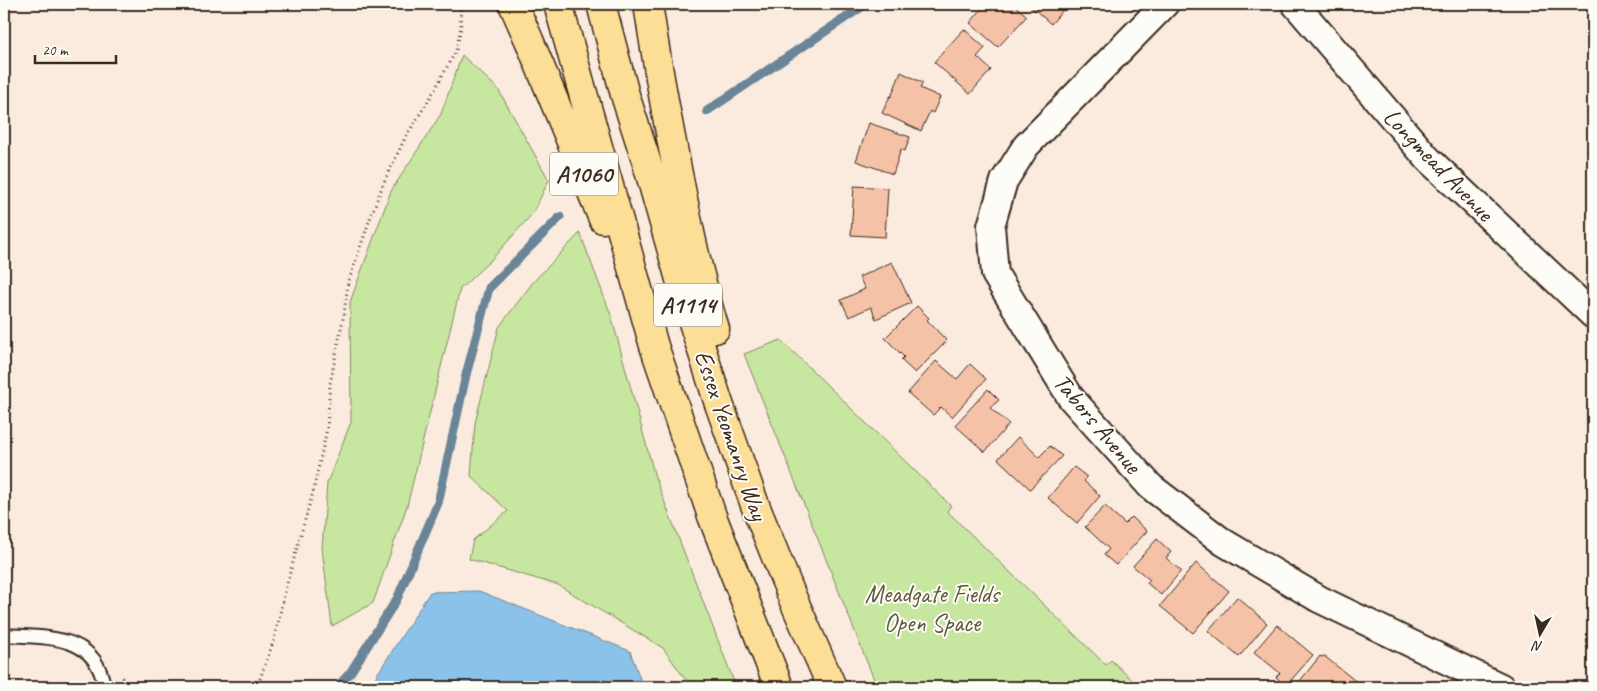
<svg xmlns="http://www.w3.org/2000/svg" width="1597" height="691" font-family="Caveat,sans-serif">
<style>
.green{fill:#c7e7a0;stroke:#81885f}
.water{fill:#8bc2ea;stroke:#6b8598}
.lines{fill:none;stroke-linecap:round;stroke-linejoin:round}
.stream{stroke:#6b8598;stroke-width:9}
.building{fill:#f6c2a7;stroke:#3b2a1e}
.service-casing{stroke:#3b2a1e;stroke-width:16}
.minor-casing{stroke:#3b2a1e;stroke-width:30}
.primary-casing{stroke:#3b2a1e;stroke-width:31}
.path{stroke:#3b2a1e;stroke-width:3;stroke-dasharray:1 4;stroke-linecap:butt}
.service{stroke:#fdfcf7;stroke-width:12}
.minor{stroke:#fdfcf7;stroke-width:26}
.primary{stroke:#fdde96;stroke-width:28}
.labels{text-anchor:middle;stroke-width:4;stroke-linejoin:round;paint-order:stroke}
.shield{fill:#fdfcf7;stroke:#75695f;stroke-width:1}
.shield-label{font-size:24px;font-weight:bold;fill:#3b2a1e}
.street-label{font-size:25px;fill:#3b2a1e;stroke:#fdfcf7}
.park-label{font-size:25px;fill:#5e593e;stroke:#fdfcf7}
</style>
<rect width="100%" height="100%" fill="#fbebdf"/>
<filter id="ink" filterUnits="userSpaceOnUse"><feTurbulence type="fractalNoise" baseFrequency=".02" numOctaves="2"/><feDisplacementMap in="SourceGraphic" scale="10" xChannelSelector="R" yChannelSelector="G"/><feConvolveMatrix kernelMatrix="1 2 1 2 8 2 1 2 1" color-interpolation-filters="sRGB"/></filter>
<g filter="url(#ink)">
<path class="green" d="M462,55L498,89L549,180L533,213L492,259L460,289L407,506L373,603L332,626L322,549L327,483L351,422L350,302L391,191L441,114Z
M580,233L611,315L655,477L736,687H691L663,648L558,585L469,559L473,540L508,511L471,476L475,423L499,327L534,281Z
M781,340L951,506L947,511L1106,665L1111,660L1140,687H877L744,354Z"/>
<path class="water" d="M479,591L630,651L643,687H369L430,592Z"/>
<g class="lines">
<path class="stream" d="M707,111L866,4
M337,687L350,673L397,599L438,503L466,375L489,288L560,217"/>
</g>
<path class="building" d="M986,4H1013L1027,16L998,47L970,23Z
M1028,4H1057L1063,10L1051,24Z
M964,29L985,48L977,57L991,70L970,94L934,62Z
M901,72L923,83L920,88L940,97L933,113L930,111L921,131L882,113L890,96L891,97Z
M869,123L910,137L905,151L901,149L893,174L856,161Z
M854,186L888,188L885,237L851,235Z
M892,262L911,303L876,319L871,307L849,317L841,300L865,289L859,277Z
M917,306L929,318L927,320L947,341L915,373L901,360L904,357L885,338Z
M936,361L957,379L970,364L986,379L952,417L941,407L933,415L908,393Z
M988,389L999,400L990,408L1009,424L985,452L955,425Z
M1018,437L1039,457L1050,446L1062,456L1030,489L998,459Z
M1074,467L1087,477L1084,481L1100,496L1077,523L1048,498Z
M1105,506L1125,524L1132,517L1147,531L1116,565L1104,555L1109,549L1085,527Z
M1157,539L1171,552L1166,558L1181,571L1161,595L1147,583L1150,580L1133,566Z
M1196,563L1229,591L1193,633L1160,606Z
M1237,597L1267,623L1239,657L1208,631Z
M1277,625L1313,655L1286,686L1276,677L1280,673L1254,652Z
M1320,656L1322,657L1324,656L1358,683L1355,687H1295Z"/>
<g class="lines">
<g class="service-casing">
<path id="service" d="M4,635C46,638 97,633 104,687"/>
</g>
<g class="minor-casing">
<path id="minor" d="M1165,4L1026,146L1004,181L991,226L995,274L1071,398L1151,487L1223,542L1319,599L1501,687
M1295,4L1428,159L1593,315"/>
</g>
<g class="primary-casing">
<path id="primary" d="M513,4L529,40L603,219
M558,4L654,346L712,516L779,687
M601,4L625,95L646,160L685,297L718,401L755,505L793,599L832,687
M648,4C655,50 663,97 672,143C684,205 696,268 715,329"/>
</g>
<path class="path" d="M122,678L136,687
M254,687L260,679L274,640L287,583L313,492L327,429L330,384L344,314L348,283L372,213L384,182L405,138L430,98L456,51L461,27L460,4"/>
<use href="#service" class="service"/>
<use href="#minor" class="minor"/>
<use href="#primary" class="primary"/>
</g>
</g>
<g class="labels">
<g class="shield">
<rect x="550" y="152.5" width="68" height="43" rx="4"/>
<rect x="654" y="283.5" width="68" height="43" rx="4"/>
</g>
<g class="shield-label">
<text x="584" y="182">A1060</text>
<text x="688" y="313">A1114</text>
</g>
<g class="street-label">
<text transform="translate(1439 164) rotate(46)" y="9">Longmead Avenue</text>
<text transform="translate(1098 423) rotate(50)" y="9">Tabors Avenue</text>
<text transform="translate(732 435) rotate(71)" y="9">Essex Yeomanry Way</text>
</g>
<g class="park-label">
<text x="932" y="602">Meadgate Fields<tspan x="932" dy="29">Open Space</tspan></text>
</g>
</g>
<rect width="1597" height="691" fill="none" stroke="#fdfcf7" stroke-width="20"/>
<rect x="10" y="10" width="1577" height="671" fill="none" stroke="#3b2a1e" stroke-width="2" filter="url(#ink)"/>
<g transform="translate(1540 634) rotate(189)" stroke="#fdfcf7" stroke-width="4" paint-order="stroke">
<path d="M0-4L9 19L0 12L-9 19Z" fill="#3b2a1e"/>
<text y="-8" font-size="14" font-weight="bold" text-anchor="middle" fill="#3b2a1e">N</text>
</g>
<path d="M35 55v8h81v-8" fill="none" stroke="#3b2a1e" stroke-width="2.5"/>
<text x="42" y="55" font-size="15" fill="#3b2a1e" stroke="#fdfcf7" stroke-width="4" paint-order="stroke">20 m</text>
</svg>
